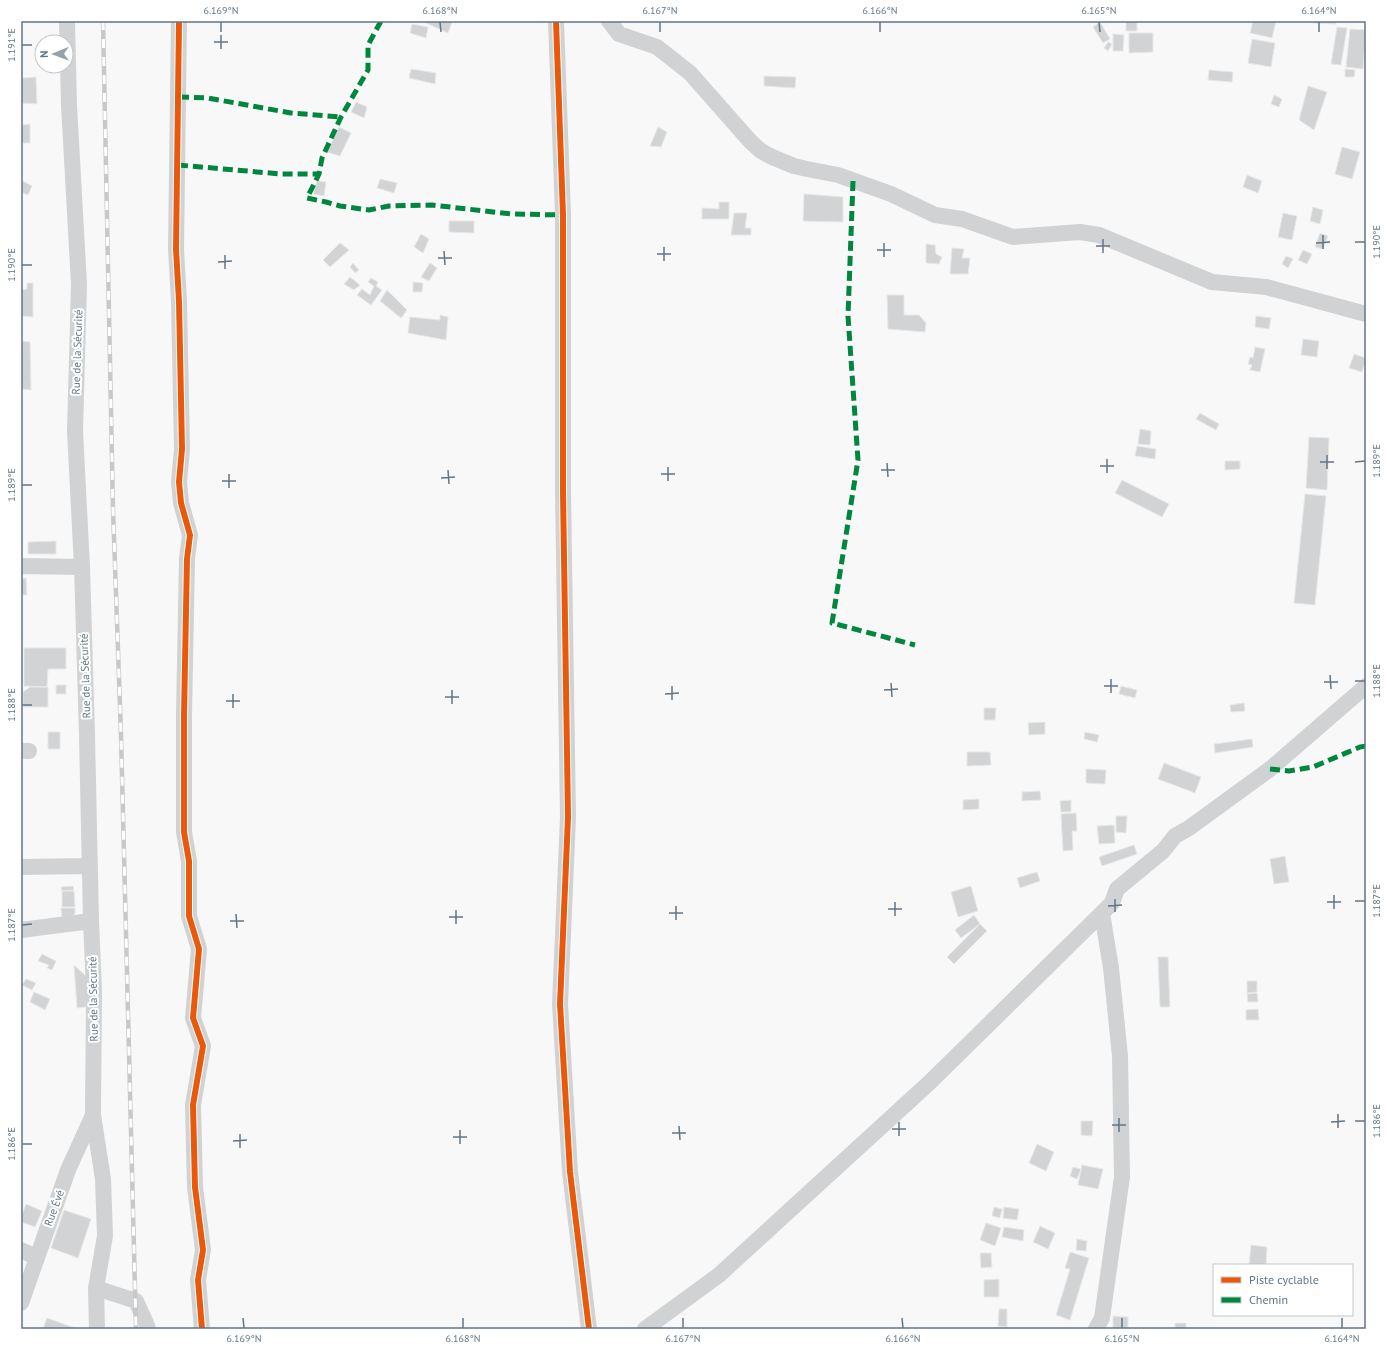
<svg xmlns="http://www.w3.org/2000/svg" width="1387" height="1350" font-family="'PT Sans',sans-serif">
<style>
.building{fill:#d2d3d4;stroke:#e8e8e8}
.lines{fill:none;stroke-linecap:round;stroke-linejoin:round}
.minor{stroke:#d0d2d3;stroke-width:16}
.rail-casing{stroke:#c7c8c9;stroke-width:4.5}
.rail{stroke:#fff;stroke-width:3;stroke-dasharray:9;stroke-linecap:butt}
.quiet{stroke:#00873e;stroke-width:5;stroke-dasharray:10 5;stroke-linecap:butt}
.cycleway-casing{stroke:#fff;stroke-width:8}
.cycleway{stroke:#e8590c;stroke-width:6}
.ticks{fill:none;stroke:#617585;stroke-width:1.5}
.labels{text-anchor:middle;stroke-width:4;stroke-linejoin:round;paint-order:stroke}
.street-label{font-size:11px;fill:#617585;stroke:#fff}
.neatline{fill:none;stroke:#617585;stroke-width:1.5}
.ticks-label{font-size:10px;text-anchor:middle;fill:#617585}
</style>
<rect width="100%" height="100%" fill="#f8f8f8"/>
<path class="building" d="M424,21H450L452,22L448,33L424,22Z
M1126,21H1137V31H1126Z
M1253,21H1276L1272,38L1250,33Z
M1315,21H1336V24L1314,23Z
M1100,22L1110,39L1103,43L1093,27Z
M412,24L428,27L426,38L410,33Z
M1337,27L1347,28L1341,65L1331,64Z
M1350,29L1366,30L1363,69L1346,67Z
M1129,33H1153V52L1129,53Z
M1113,34L1124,35L1123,51H1113Z
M1252,39L1275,43L1271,67L1248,63Z
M1108,42L1112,44L1108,51L1104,48Z
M411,69L436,73L435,84L409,78Z
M1345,69L1355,70L1354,77H1345Z
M1209,70L1233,72L1232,82L1208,80Z
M764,76L796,77L795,88L764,86Z
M36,77L37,104L21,103V78Z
M1308,86L1327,92L1314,130L1299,120Z
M1274,95L1282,99L1279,107L1271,104Z
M356,102L367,107L364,118L351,112Z
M30,124V143H21V125Z
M339,127L351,133L340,156L327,152Z
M658,127L667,132L661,147L650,146Z
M1342,147L1360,152L1352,179L1335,174Z
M1247,175L1262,181L1258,193L1243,187Z
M380,179L397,183L394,193L377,188Z
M21,180L32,186L28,195L21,192Z
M317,181L326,182L324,196L313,194Z
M804,194L843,197V222L803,221Z
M719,202H729V219H702V208L719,209Z
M1313,207L1323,210L1320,224L1310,221Z
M734,213H747L745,228H751V235H731Z
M1283,213L1297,216L1292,240L1278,237Z
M449,221H474V233L449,232Z
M1320,233L1328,236L1323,249L1315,247Z
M421,234L429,239L423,253L414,247Z
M340,243L349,250L330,267L323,260Z
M926,244L935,245L936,254L942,257L939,264L926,263Z
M952,248L964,249L962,258H970L968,274H950Z
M1303,250L1312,254L1307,264L1298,260Z
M1286,256L1293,259L1288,268L1282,264Z
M353,263L359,270L355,273L350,267Z
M430,263L437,268L429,281L421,277Z
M350,277L360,285L354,290L344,284Z
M371,278L378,282L376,286L382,290L371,305L357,295L362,289L370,295L374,286L368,282Z
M413,282L423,283L422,292H413Z
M27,283H33V317L21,316V290L27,289Z
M387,290L407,310L401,318L380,301Z
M887,295H904V315H919L926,323L925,332L888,329Z
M440,315L448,317L446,340L408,333L410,317L440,320Z
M1256,316L1271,318L1269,329L1255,327Z
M1303,339L1319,341L1317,357L1301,355Z
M21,341L30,342L31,390L21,389Z
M1255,347L1265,349L1260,372L1250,370L1252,365L1248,364L1250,357L1253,358Z
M1354,354L1366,358L1362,372L1349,368Z
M1200,413L1219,424L1216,430L1196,419Z
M1140,429L1151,431L1150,445L1138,444Z
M1309,437L1329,438L1327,490L1306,488Z
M1137,446L1156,449L1155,459L1135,456Z
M1225,461H1240V469L1225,470Z
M1122,480L1169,504L1162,517L1115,493Z
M1305,494L1326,496L1315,605L1294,603Z
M56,541V554H28V542Z
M26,578L27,595H21V579Z
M24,648H66V669H48L47,687L24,686Z
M56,685H66V694H56Z
M1121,686L1137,690L1135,698L1119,694Z
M30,687H48V707H23V692Z
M1244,703L1245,711L1231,712L1230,705Z
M984,708H996L995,720H984Z
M1045,722V734L1029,735L1028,723Z
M48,732H60V749H48Z
M1085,732L1099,735L1097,742L1084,739Z
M1252,739L1253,747L1215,753L1214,744Z
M967,752H990L991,765L967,766Z
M1164,763L1201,777L1195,793L1158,779Z
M1086,769L1106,770L1105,784L1086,783Z
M1040,791L1041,800L1022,801V792Z
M979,799V809L963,810V800Z
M1071,800V812H1061L1060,801Z
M1076,813L1077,831H1072L1073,850L1063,851L1061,814Z
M1116,816H1127L1126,833L1116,832Z
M1114,825L1115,843L1099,844L1097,826Z
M1134,845L1137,854L1102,866L1099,857Z
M1285,856L1289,882L1274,884L1270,859Z
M1037,872L1040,881L1020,888L1017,878Z
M73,886L74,890L62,891L61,887Z
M971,886L978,911L958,917L951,892Z
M62,891H74L75,907H62Z
M61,908H75V914L72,916L62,917Z
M974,915L980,924L961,938L955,930Z
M980,924L987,931L954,964L947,957Z
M42,954L56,961L52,970L47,968L49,965L38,961Z
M1158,957H1168L1170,1007H1160Z
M74,965L88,978L86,1007L77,1008Z
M26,979L36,983L32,990L22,985Z
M1247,981H1257V992L1247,993Z
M34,992L50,999L45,1010L30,1002Z
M1257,993L1258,1002H1248L1247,994Z
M1258,1009L1259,1020H1246V1010Z
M1081,1121H1093L1092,1136L1081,1135Z
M1037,1144L1054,1152L1046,1171L1029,1163Z
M1082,1165L1103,1169L1098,1189L1078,1185Z
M1073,1167L1081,1169L1077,1179L1070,1176Z
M26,1204L42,1211L35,1227L21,1222V1217Z
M994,1207L1002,1209L1000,1218L992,1216Z
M1004,1207L1019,1209L1017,1220L1003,1218Z
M64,1210L91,1219L78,1258L51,1248Z
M986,1223L1001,1228L995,1246L980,1240Z
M1040,1226L1055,1233L1048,1249L1033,1242Z
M1004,1227L1024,1230L1023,1241L1002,1237Z
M1077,1239L1087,1241L1086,1251L1076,1250Z
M1251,1245L1267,1247L1266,1265H1249Z
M1070,1252L1089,1258L1070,1320L1056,1315L1070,1269L1065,1268Z
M980,1253H991L992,1267L981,1268Z
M999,1279V1297H984V1280Z
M999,1309H1007V1327L998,1326Z
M1113,1316L1128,1317V1329H1113Z
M47,1318L75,1328V1329H43Z
M1175,1323H1186V1329H1175Z"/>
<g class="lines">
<path class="minor" d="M67,21L69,105L79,284L75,431L82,567L87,735L91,921L94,991L93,1115L103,1179L105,1236L96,1288L97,1329
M179,21L176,249L179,301L182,449L179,482L181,503L190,535L187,559L184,715V832L189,861V916L199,949L193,1018L203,1046L193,1105L195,1187L203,1250L198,1280L202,1329
M556,21L563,215V492L568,817L560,1004L570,1172L589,1329
M609,21L619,34L657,47L690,73L750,141L761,151L772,157L794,166L807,169L838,175L891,194L935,215L962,219L1013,237L1080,232L1099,235L1212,282L1266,287L1366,314
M21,566L82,567
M21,751H29
M21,867L90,866
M21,930L91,921
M21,1250L28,1253L36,1259
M96,1288L136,1301L146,1323L148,1329
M21,1303L68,1170L93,1115
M645,1329L719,1275L929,1083L1102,913L1112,903L1117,889L1163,851L1175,836L1189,828L1270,769L1366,686
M1096,1329L1102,1318L1122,1177L1120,1056L1111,968L1102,913"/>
<g class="rail-casing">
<path id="rail" d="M103,21L113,509L121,735L136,1329"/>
</g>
<use href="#rail" class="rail"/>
<path class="quiet" d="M381,21L368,45V70L341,117L322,158L319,174L307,198L326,202L340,206L369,210L389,206L432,205L511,214L563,215
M179,97L208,98L291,113L341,117
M178,165L281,174H319
M853,181L848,316L858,460L832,623L915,645
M1270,769L1289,771L1313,767L1360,747L1366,746"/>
<g class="cycleway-casing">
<path id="cycleway" d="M179,21L176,249L179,301L182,449L179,482L181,503L190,535L187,559L184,715V832L189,861V916L199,949L193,1018L203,1046L193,1105L195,1187L203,1250L198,1280L202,1329
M556,21L563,215V492L568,817L560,1004L570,1172L589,1329"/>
</g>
<use href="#cycleway" class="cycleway"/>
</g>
<path class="ticks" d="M221,22V32M440,22L441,32M660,22V32M880,22V32M1099,22L1100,32M1319,22V32M221,35V49M214,42H228M22,45H32M1323,235V249M1103,239V253M1355,242H1365M884,243V257M1316,243L1330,242M1096,246H1110M664,247V261M877,250H891M444,251L445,265M657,254H671M225,255V269M438,258H452M218,262L232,261M22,265H32M1327,455V469M1107,459V473M1320,462H1334M1355,462L1365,461M887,463L888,477M1100,466H1114M668,467V481M448,470L449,484M881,470H895M229,474V488M661,474H675M441,478L455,477M222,481H236M22,485H32M1330,675L1331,689M1111,679V693M1355,681H1365M1324,682H1338M891,683L892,697M672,686V700M1104,686H1118M452,690V704M884,690L898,689M233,694V708M665,694L679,693M445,697H459M226,701H240M22,705H32M1334,895V909M1115,899V912M1355,901H1365M895,902V916M1327,902H1341M676,906V920M1108,906L1122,905M888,909H902M456,910V924M669,913H683M236,914L237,928M449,917H463M230,921H244M22,925L32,924M1338,1114V1128M1119,1118V1132M1355,1121H1365M899,1122V1136M1331,1122L1345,1121M1112,1125H1126M679,1126L680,1140M892,1129H906M460,1130V1144M672,1133H686M240,1134V1148M453,1137H467M233,1141L247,1140M22,1144H32M243,1318L244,1328M463,1318V1328M683,1318V1328M902,1318L903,1328M1122,1318V1328M1342,1318V1328"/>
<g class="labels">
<g class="street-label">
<text transform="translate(77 352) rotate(-88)" y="4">Rue de la Sécurité</text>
<text transform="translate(85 676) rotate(-92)" y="4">Rue de la Sécurité</text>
<text transform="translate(93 999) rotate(-91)" y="4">Rue de la Sécurité</text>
<text transform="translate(54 1208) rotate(-70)" y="4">Rue Évé</text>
</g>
</g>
<rect width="1387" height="1350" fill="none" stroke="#ffffff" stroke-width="44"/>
<rect x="1213" y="1264" width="140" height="52" fill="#ffffff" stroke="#c0c8ce"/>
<rect x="1221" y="1277" width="20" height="6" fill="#e8590c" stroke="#c0c8ce"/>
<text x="1249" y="1284" font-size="12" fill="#617585">Piste cyclable</text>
<rect x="1221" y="1297" width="20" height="6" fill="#00873e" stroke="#c0c8ce"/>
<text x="1249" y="1304" font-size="12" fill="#617585">Chemin</text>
<g transform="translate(54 54) rotate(269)"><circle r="19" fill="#ffffff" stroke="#c0c8ce"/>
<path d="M0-3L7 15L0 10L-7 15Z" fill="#96a3ad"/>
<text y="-6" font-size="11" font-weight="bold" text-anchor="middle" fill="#617585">N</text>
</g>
<rect x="22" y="22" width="1343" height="1306" class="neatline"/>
<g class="ticks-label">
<text x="221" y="14">6.169°N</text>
<text x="440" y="14">6.168°N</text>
<text x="660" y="14">6.167°N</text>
<text x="880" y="14">6.166°N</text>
<text x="1099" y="14">6.165°N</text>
<text x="1319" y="14">6.164°N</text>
<text transform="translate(11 45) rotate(-90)" y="4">1.191°E</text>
<text transform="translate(1376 242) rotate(-90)" y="4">1.190°E</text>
<text transform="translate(11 265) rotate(-90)" y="4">1.190°E</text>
<text transform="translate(1376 461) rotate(-90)" y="4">1.189°E</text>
<text transform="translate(11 485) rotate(-90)" y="4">1.189°E</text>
<text transform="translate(1376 681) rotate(-90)" y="4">1.188°E</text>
<text transform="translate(11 705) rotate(-90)" y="4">1.188°E</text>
<text transform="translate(1376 901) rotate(-90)" y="4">1.187°E</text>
<text transform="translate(11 925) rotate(-90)" y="4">1.187°E</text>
<text transform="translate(1376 1121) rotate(-90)" y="4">1.186°E</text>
<text transform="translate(11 1144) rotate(-90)" y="4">1.186°E</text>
<text x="244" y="1342">6.169°N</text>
<text x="463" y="1342">6.168°N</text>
<text x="683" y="1342">6.167°N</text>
<text x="903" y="1342">6.166°N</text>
<text x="1122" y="1342">6.165°N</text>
<text x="1342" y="1342">6.164°N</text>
</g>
</svg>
